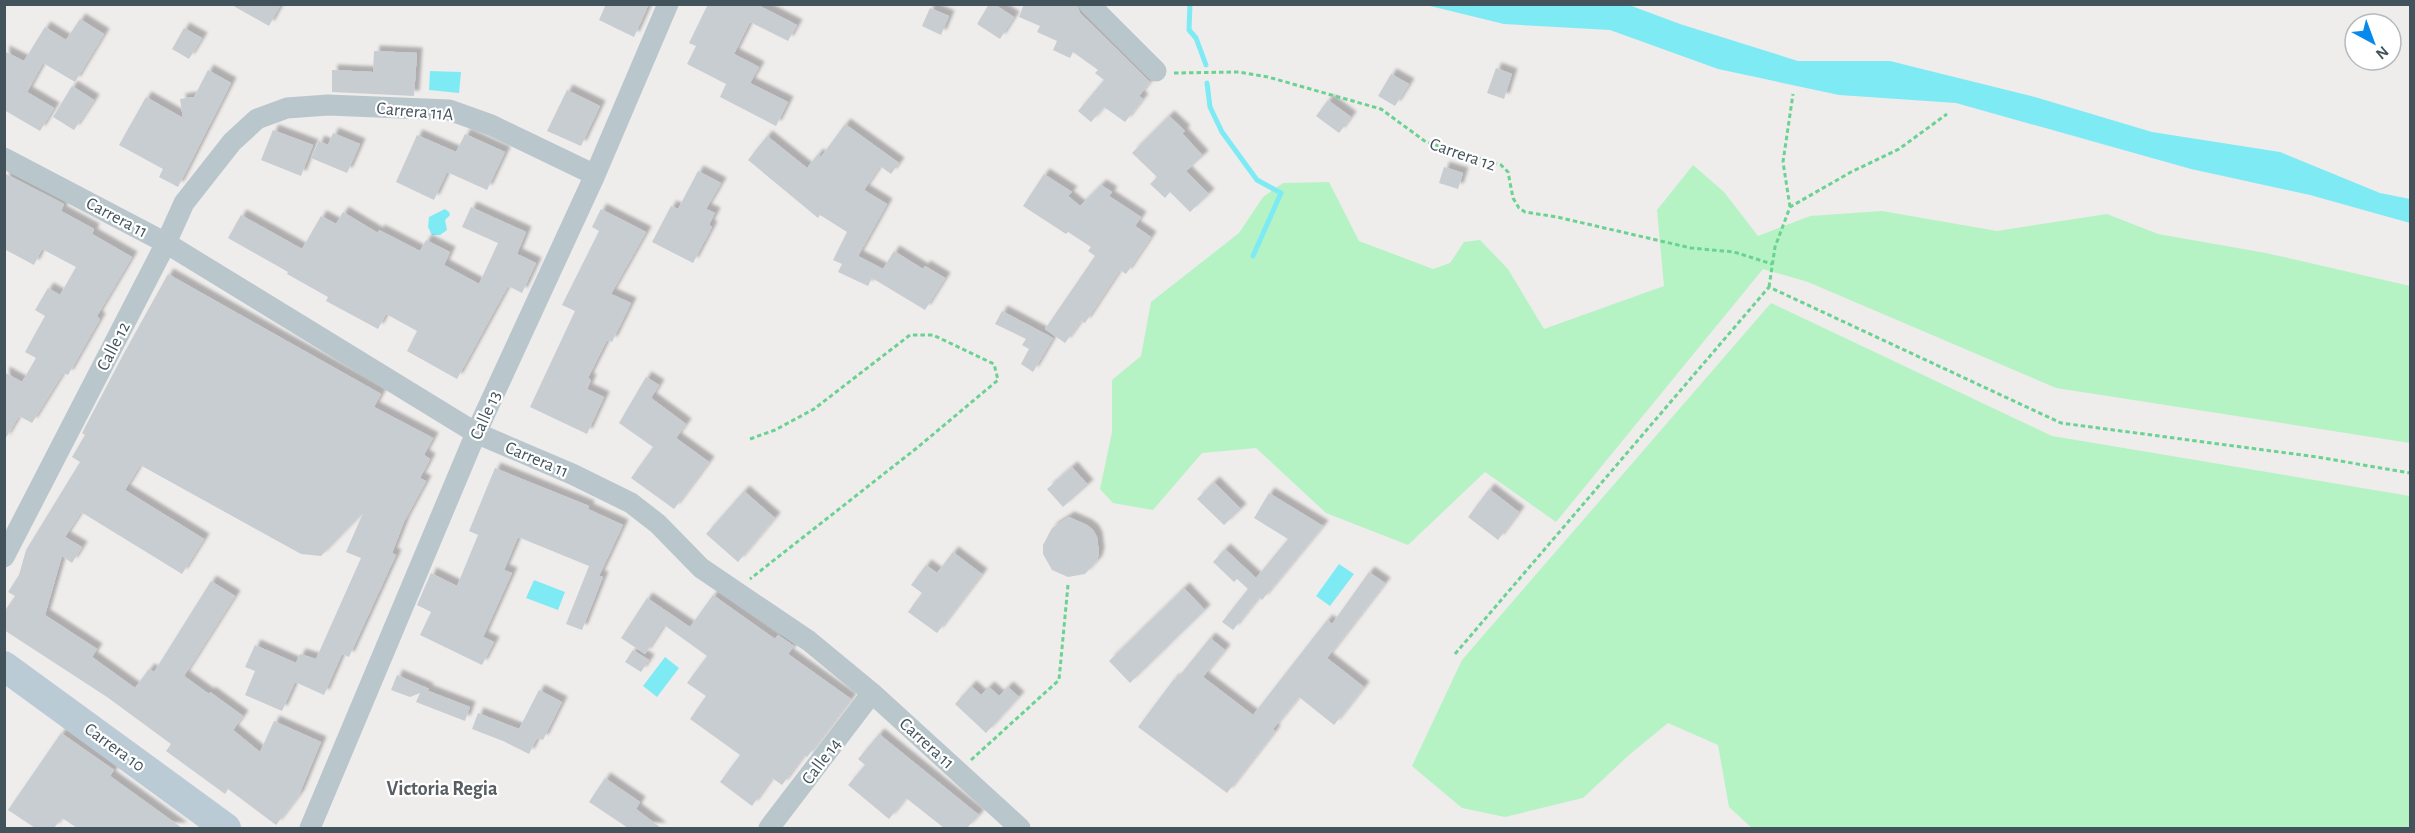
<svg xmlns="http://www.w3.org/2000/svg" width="2415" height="833" font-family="'Alegreya Sans',sans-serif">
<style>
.green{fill:#b5f3c5}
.water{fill:#7eebf4}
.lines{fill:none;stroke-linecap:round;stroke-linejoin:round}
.stream{stroke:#7eebf4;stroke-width:5}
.building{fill:#c8cdd2;filter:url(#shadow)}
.path{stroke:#6ad392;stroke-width:3;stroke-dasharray:4.5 3;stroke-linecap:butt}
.street{stroke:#b9c7cd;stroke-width:21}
.secondary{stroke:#bacbd6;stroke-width:30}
.labels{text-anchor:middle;stroke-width:4.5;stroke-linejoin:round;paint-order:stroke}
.street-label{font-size:18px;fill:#43535b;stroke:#fff}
.neighbourhood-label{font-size:20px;font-weight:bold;fill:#585e62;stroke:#fff}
</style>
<defs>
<filter id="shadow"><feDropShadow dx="5.5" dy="-5.5" stdDeviation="1.5" flood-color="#0004"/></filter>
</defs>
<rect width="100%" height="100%" fill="#efecec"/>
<path class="green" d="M1693,165L1724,192L1758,236L1810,216L1882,211L1997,231L2107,214L2158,234L2266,253L2410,286V443L2056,388L1808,282L1763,269L1556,522L1485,472L1408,545L1326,513L1256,448L1202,453L1153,510L1113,503L1100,489L1112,432V380L1141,356L1151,302L1239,233L1263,197L1283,183L1329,182L1359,241L1433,269L1450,263L1464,242L1480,240L1508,269L1544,329L1664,286L1657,210Z
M1771,303L2052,436L2410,496V828H1752L1729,807L1718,745L1668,723L1629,755L1583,798L1505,817L1462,808L1412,766L1462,660Z"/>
<path class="water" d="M1426,5H1629L1680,24L1798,61H1890L2035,97L2152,132L2280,152L2380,193L2410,199V223L2310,195L2191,169L1956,103L1839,95L1718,69L1610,30L1504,24Z
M430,71L461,72L459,93L429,90Z
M445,209L449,212L450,215L445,220L447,230L440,235H432L428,227L429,217Z
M1339,564L1354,574L1330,606L1316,596Z
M534,580L565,592L558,610L526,598Z
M665,657L679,668L657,697L643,686Z"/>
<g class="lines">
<path class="stream" d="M1190,4L1189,30L1196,38L1206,65
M1207,83L1210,107L1222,132L1257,180L1281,193L1253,256"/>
</g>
<path class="building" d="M230,4H281L269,26Z
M606,4H649L634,37L599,20Z
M708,4H756L797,25L788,41L750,22L734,54L759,67L750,83L788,102L776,126L720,97L726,84L687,64L696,46L689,43Z
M989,4H994L1014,17L1000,39L977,24Z
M1024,4H1077L1080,13L1150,82L1139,96L1143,99L1125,122L1104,107L1091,122L1078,111L1104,80L1095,73L1098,70L1073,52L1070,58L1053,50L1057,41L1037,32L1040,26L1019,17Z
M930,8L949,16L941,35L922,26Z
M80,19L104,34L75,82L43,63L27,92L54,108L40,131L4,110V51L24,61L45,27L66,40Z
M184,28L202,38L189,59L172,49Z
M374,51L417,53L414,96L332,92V70L373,72Z
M1496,68L1512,74L1504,99L1487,93Z
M208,70L231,83L178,187L159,177L163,169L119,145L146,97L183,118L180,99L194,97Z
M1391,74L1409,84L1395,106L1378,96Z
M72,86L94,100L74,130L53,117Z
M567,90L600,106L581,146L547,131Z
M1328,100L1351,117L1339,133L1316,116Z
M1169,116L1185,131L1182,133L1203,156L1186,171L1209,194L1190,212L1170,192L1165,198L1150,184L1157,177L1132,153Z
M845,124L899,163L891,174L880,166L864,190L887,204L858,256L883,269L894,251L923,269L925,266L945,278L925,310L872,278L868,286L838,272L842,264L833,260L847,232L820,215L818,218L748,160L767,136L807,168L818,154L821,157Z
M273,130L313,145L301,176L261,160Z
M333,133L360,144L347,173L311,158L319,141L328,145Z
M465,134L505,152L487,190L447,172L434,200L396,182L417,135L456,152Z
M1444,167L1463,173L1458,189L1439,183Z
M698,171L721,183L706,209L715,213L709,225L712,227L693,263L652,242L671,206L678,209Z
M4,173L64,204L61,211L94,229L92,234L132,257L97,316L100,319L68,375L63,373L32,423L19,416L4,441V372L22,382L36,358L25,352L45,316L35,310L48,288L60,295L76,267L42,249L34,265L4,249Z
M1044,174L1072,192L1068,196L1080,206L1101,185L1112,192L1109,196L1141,217L1135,226L1151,237L1126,274L1120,270L1085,323L1081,321L1065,343L1045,329L1095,256L1088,251L1091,247L1068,232L1066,234L1023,206Z
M471,207L526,232L517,254L536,263L522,293L508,286L457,379L407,351L417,331L386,314L378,329L326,301L328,297L287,274L288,272L228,238L241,215L302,249L321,216L336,224L343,212L378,233L379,230L420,251L426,240L450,252L444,265L479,284L498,243L462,227Z
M601,209L646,232L611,294L631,303L612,342L607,340L588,378L591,380L587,389L604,397L587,434L530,407L575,311L562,305L599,231L592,227Z
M168,274L381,394L374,407L433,438L424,455L430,459L420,478L426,481L404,522L392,553L396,555L349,657L342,654L324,695L295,682L282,711L245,695L255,671L245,667L255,645L296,663L300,654L316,659L361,558L346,552L363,513L321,556L301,554L140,465L125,490L204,539L182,574L81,512L65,537L82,547L72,563L62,556L45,615L97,649L92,657L135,688L149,669L154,672L211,581L235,596L184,676L209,694L210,692L243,716L233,730L260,752L274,721L321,742L299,795L276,825L228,789L225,794L166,751L171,744L107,697L4,630V612L15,596L8,592L19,575L26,550L80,462L72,457L85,435L82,433L123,355Z
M1002,311L1053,338L1033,372L1021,364L1029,349L1022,345L1026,339L995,324Z
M646,377L659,385L651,398L686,424L676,438L709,462L674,509L631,478L653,447L619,423Z
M1072,467L1088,485L1063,507L1047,489Z
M495,468L589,506L588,509L623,525L599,576L603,577L582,630L566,624L589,566L518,537L504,570L512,573L483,637L494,642L482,665L420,635L431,612L417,605L431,573L457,586L478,535L469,531Z
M1214,482L1241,509L1224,525L1197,499Z
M1489,489L1519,512L1498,540L1468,517Z
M744,491L775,518L738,562L706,534Z
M1269,493L1323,526L1262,600L1259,597L1233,630L1222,622L1248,589L1237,579L1234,582L1213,562L1225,549L1256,578L1288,539L1254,518Z
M1069,517L1087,525L1093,530L1097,537L1099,553L1097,561L1085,574L1068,577L1052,570L1043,554V545L1052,528Z
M953,552L982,574L937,633L908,612L922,593L911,585L926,565L937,573Z
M1369,572L1385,583L1327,658L1364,687L1334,725L1299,697L1273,729L1275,731L1227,793L1138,727L1174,679L1176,680L1210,638L1225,650L1203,677L1253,715L1327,620L1332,624Z
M1184,588L1205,610L1130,683L1109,661Z
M713,595L775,639L778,635L794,646L788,654L851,699L807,757L804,755L782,785L772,778L752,806L720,782L740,755L690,719L706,696L687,683L707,656L664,625L645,654L621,638L647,598L690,627Z
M633,650L649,660L641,672L625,662Z
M397,675L429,689L426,690L470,707L465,721L416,702L420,693L410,697L391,690Z
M971,686L981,695L989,687L999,696L1008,687L1019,697L986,733L955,704Z
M539,690L562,702L543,740L537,738L529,754L503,741L472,729L478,713L519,729Z
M61,733L114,770L110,776L182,828H77L62,818L54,828H35L8,810Z
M879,734L979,815L967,828H944L906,798L889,819L848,785L865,765L858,759Z
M605,778L640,802L636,809L661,828H628L589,802Z"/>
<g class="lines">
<path class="path" d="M1174,73L1239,72L1268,77L1381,109L1426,142L1501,165L1508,172L1513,198L1519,208L1525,212L1557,217L1691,248L1734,252L1772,264
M1790,207L1783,162L1793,94
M1769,287L1775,247L1790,207L1851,172L1899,149L1947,114
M750,439L775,430L814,409L910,335H933L994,364L998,380L918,447L750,579
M1455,654L1769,287L2061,423L2317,457L2410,473
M971,760L1059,680L1068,585"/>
<path class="street" d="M1089,4L1156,71
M4,158L166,243L476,433L572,474L631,503L658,524L701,568L809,641L872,693L1020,828
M4,557L166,243L184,203L232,142L257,119L287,108L328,105L449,110L491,125L595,175
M310,828L476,433L595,175L668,4
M769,828L872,693"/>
<path class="secondary" d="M4,666L226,828"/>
</g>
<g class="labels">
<g class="street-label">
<text transform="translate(415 111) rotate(5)" y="6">Carrera 11A</text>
<text transform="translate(1463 154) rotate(19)" y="6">Carrera 12</text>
<text transform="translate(117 217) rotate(28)" y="6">Carrera 11</text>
<text transform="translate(113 346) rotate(-63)" y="6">Calle 12</text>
<text transform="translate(485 415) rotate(-66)" y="6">Calle 13</text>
<text transform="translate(537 459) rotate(23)" y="6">Carrera 11</text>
<text transform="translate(927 743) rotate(42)" y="6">Carrera 11</text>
<text transform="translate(115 747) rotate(36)" y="6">Carrera 10</text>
<text transform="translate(821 761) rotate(-53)" y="6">Calle 14</text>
</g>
<g class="neighbourhood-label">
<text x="442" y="795">Victoria Regia</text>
</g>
</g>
<rect width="2415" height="833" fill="none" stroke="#43535b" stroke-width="12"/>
<g transform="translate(2373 42) rotate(139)"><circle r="28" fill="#ffffff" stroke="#b4babd" stroke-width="1.5"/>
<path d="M0-4.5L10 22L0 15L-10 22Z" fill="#088aed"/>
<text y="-9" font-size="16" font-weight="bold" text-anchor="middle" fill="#43535b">N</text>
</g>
</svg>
